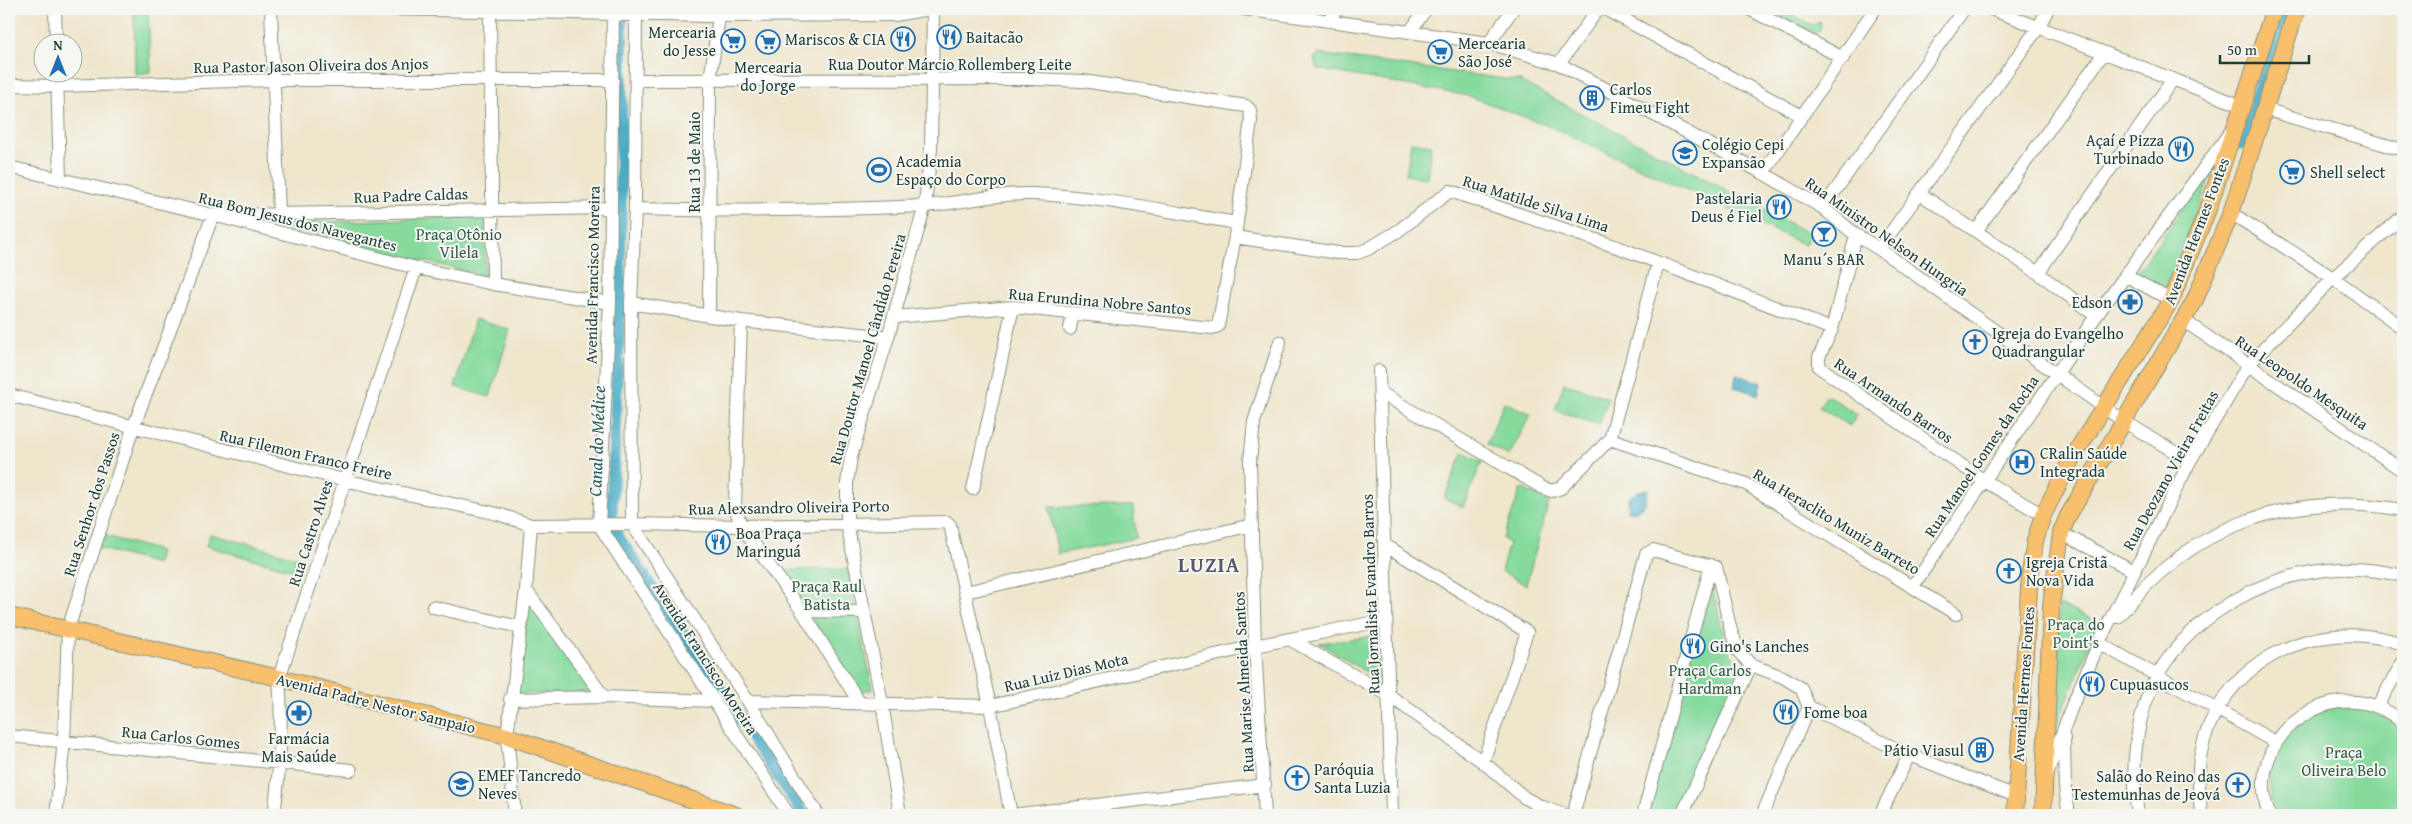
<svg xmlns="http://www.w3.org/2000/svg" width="2412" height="824" font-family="'Gentium Book Plus',serif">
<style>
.green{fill:#85da9c;stroke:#528c68}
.water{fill:#46abc5;stroke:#32747c}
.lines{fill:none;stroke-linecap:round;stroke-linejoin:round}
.canal{stroke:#46abc5;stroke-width:12}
.minor-casing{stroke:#879280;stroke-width:14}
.major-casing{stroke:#879280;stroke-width:18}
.minor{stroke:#fff;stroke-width:12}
.major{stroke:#f8bf6c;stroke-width:16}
.labels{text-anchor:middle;stroke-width:4;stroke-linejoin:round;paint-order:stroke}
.poi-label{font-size:16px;fill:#1f3d34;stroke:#f6f6f2;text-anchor:start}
.street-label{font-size:16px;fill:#1f3d34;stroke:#f6f6f2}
.park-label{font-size:16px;fill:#335c49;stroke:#f6f6f2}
.water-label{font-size:18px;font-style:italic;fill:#2b5e60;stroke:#f6f6f2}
.district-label{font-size:21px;font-weight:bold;letter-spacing:1px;fill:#565a6d;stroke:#f6f6f2}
</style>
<rect width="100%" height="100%" fill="#f6f6f2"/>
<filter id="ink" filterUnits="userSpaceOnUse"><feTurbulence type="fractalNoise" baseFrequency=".02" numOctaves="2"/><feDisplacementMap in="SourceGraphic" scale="10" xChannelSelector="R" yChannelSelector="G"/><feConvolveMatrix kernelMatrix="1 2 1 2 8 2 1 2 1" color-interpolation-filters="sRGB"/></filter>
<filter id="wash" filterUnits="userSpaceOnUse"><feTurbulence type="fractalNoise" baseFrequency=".0096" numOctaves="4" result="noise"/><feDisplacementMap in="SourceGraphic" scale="20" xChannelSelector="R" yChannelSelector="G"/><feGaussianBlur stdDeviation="1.12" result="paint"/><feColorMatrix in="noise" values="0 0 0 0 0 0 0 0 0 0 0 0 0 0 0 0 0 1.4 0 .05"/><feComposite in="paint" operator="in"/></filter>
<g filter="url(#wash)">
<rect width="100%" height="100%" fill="#efe6cc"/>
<path class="green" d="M134,9H148L151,72L135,74Z
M1766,9H1780L1812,25L1821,22L1820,30L1814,33Z
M1318,54L1520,81L1810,234L1805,245L1556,129L1469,96L1317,69L1314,59Z
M1411,142L1431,145L1427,178L1406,175Z
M2217,160L2172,273L2164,289L2137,273Z
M485,216V276L270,224Z
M475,319L510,330L490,397L455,387Z
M1564,383L1608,398L1599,425L1555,410Z
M1827,395L1857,414L1850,426L1819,407Z
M1504,402L1531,414L1509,456L1487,444Z
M1463,452L1482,462L1463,507L1444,498Z
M1521,488L1549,502L1526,585L1501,571L1509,543L1503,539Z
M1133,506L1136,538L1058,554L1049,507Z
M210,534L304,559L299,572L206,546Z
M102,535L160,551L157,564L98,548Z
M848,569L873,690L856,691L783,570Z
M1709,574L1727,649L1745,671L1681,815H1644Z
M529,603L595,692L516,694Z
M2059,605L2099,622L2053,734Z
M1376,636L1377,679L1319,643Z
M2340,706L2365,707L2403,728V815H2273L2268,773L2277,746L2315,713Z"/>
<path class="water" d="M1736,374L1761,383L1758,395L1734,387Z
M1648,489L1645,504L1635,512L1627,511L1628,498L1638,491Z"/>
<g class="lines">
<path class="canal" d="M622,9L620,297L611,526L804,815
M2242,144L2285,9"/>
</g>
</g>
<g filter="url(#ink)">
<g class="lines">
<g class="minor-casing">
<path id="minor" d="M55,9L56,42
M271,9L279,214
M383,9L710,16L895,15L929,9
M613,9L610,303L599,525L789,815
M636,9L635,209L631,303L632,524L748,701L818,815
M1243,9L1489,43L1559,64L1763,173L1823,208L1856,235L1879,249L2125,422L2190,461
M1605,9L1802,116
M1749,9L1843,58
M1991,9L2242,106
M490,12L493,284
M1328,21L1337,9
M1409,33L1426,9
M1489,43L1513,9
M1559,64L1598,9
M57,72L60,179
M637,80L1033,79L1083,81L1246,106L1250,110L1251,120L1235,237L1218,326L1212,328L1013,307L894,317
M9,85L58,86L273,80H613
M2264,109L2403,150
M9,167L213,215L416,268L493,284L610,303
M1763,173L1875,9
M1919,193L2038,273L2096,316
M1823,208L1964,9
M635,209C731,212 827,210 923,206C959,204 994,193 1031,194C1100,196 1169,212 1237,223
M2231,213L2333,278L2403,328
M1976,231L2104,53
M1856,235L1832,329L1819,357V367L1983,480L2043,515
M1235,237L1338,253H1357L1368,249L1398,231L1450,191L1620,248L1832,329
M1879,249L2038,28L2048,9
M2038,273L2173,79
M2125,275L2171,300
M631,303L741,321L888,337
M709,315L710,80L720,9
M2183,320L2403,471
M741,321L735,506L741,526L802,611L859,702
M1070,329L1073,313
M1379,371L1392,815
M1381,393L1543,488L1552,491L1561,488L1610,439L1658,263
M9,395L344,480L498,514L531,525L632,524L741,526L947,522L950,525L990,706L1011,815
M1610,439L1746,484L1956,614
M973,489L1013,307
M2061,533L2134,571
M1385,545L1527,632L1483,762
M1913,586L2096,316L2231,131
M526,590L604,697
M966,592L1252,525
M433,607L520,627
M802,611L864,612
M2118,617C2191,525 2289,490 2403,510
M1291,640L1390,696L1483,762L1525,798L1542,807L1564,815
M2099,643L2275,742
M510,699L604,697L715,701
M748,701L990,706L1255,646L1386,620
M2377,707L2403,662
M9,736L351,770
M2064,738L2065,788L2069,815
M2047,775L2072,706L2102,636L2190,461L2248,365L2333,278L2403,216
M56,815L64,741L68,629L133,428L213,215L610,208
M274,815C280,769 283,725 279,678L416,268
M515,815L507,736L526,590L531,525
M900,815L882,703L847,523V483L851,457L888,337L925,205L931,149L933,9
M1012,815L1265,785
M1265,815L1255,646L1250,461L1254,422L1280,342
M1573,815L1646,554L1653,550L1716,567L1731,631L1739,652L1751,665L1783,677L1801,688L1809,707L1909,755L2016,796
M1643,815L1711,565
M1682,815L1751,665
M1762,815L1809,707
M1880,815L1909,755
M2138,815C2130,769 2135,716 2158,674C2194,613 2269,572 2339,569C2361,568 2382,571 2403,576
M2201,815C2200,796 2197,777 2200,758C2216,663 2315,614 2403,644
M2269,815C2240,732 2341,666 2403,723"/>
</g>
<g class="major-casing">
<path id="major" d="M9,616L279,678L507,736L736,815
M2015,815L2030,573L2035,541L2043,515L2071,460L2171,300L2208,209L2274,9
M2043,815L2051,606L2061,533L2068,516L2194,302L2231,213L2297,9"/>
</g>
<use href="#minor" class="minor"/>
<use href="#major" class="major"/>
</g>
</g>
<defs>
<g id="restaurant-ring" transform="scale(1.25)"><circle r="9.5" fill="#f6f6f2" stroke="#1f6fb2" stroke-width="1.5"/><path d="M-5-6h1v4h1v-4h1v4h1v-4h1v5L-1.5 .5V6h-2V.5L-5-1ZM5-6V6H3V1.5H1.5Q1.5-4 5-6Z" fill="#1f6fb2"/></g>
<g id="supermarket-ring" transform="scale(1.25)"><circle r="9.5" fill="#f6f6f2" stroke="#1f6fb2" stroke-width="1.5"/><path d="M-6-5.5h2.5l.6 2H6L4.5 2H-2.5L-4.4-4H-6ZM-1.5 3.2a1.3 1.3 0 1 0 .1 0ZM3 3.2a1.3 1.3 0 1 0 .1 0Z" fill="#1f6fb2"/></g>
<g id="building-ring" transform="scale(1.25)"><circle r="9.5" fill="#f6f6f2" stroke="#1f6fb2" stroke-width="1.5"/><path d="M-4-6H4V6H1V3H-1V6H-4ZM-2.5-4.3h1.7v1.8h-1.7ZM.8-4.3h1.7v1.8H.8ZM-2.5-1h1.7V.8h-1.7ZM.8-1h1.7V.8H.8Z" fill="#1f6fb2"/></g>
<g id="school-ring" transform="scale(1.25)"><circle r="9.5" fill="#f6f6f2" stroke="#1f6fb2" stroke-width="1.5"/><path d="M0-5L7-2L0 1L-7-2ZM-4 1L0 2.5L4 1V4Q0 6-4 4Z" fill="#1f6fb2"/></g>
<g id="stadium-ring" transform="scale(1.25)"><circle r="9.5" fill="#f6f6f2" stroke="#1f6fb2" stroke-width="1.5"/><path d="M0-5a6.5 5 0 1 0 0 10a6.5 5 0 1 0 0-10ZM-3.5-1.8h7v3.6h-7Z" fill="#1f6fb2"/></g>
<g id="bar-ring" transform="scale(1.25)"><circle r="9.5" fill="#f6f6f2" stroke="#1f6fb2" stroke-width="1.5"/><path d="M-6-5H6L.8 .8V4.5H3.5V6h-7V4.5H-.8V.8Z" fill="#1f6fb2"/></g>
<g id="pharmacy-ring" transform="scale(1.25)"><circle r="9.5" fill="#f6f6f2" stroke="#1f6fb2" stroke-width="1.5"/><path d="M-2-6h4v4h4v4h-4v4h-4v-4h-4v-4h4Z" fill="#1f6fb2"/></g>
<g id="church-ring" transform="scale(1.25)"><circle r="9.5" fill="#f6f6f2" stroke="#1f6fb2" stroke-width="1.5"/><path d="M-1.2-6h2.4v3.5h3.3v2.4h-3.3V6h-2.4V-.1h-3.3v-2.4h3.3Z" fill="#1f6fb2"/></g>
<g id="hospital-ring" transform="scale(1.25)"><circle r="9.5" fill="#f6f6f2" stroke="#1f6fb2" stroke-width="1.5"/><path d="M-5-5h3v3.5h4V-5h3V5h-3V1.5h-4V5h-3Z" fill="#1f6fb2"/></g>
</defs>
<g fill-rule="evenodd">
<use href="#restaurant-ring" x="949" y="37"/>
<use href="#restaurant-ring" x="903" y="39"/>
<use href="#supermarket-ring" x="733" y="41"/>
<use href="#supermarket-ring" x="768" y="42"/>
<use href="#supermarket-ring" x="1440" y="52"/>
<use href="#building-ring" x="1592" y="98"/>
<use href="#restaurant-ring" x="2181" y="149"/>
<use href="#school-ring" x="1685" y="153"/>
<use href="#stadium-ring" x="879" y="170"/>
<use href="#supermarket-ring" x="2292" y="172"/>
<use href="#restaurant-ring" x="1779" y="207"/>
<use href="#bar-ring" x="1824" y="234"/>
<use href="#pharmacy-ring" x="2130" y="302"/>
<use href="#church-ring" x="1975" y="342"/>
<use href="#hospital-ring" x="2022" y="462"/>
<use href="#restaurant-ring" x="718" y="542"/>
<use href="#church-ring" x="2009" y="571"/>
<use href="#restaurant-ring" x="1693" y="646"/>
<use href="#restaurant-ring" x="2092" y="684"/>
<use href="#restaurant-ring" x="1786" y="712"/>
<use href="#pharmacy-ring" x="299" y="713"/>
<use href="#building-ring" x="1981" y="750"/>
<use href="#church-ring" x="1297" y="778"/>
<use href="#school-ring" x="461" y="784"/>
<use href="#church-ring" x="2238" y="785"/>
</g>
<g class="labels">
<g class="poi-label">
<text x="716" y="38" text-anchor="end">Mercearia<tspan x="716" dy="18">do Jesse</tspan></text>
<text x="966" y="43">Baitacão</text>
<text x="886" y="45" text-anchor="end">Mariscos &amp; CIA</text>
<text x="1458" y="49">Mercearia<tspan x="1458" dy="18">São José</tspan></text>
<text x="768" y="73" text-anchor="middle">Mercearia<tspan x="768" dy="18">do Jorge</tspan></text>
<text x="1610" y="95">Carlos<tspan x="1610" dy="18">Fimeu Fight</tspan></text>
<text x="2164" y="146" text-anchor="end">Açaí e Pizza<tspan x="2164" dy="18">Turbinado</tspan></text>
<text x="1702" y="150">Colégio Cepi<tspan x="1702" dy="18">Expansão</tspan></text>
<text x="896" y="167">Academia<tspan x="896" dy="18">Espaço do Corpo</tspan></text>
<text x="2310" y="178">Shell select</text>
<text x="1762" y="204" text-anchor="end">Pastelaria<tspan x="1762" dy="18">Deus é Fiel</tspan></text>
<text x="1824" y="265" text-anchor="middle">Manu´s BAR</text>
<text x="2112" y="308" text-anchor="end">Edson</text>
<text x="1992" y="339">Igreja do Evangelho<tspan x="1992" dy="18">Quadrangular</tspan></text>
<text x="2040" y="459">CRalin Saúde<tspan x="2040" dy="18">Integrada</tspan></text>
<text x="736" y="539">Boa Praça<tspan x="736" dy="18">Maringuá</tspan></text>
<text x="2026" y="568">Igreja Cristã<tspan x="2026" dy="18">Nova Vida</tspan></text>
<text x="1710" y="652">Gino's Lanches</text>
<text x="2110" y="690">Cupuasucos</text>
<text x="1804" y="718">Fome boa</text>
<text x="299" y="744" text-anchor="middle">Farmácia<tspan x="299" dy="18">Mais Saúde</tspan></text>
<text x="1964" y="756" text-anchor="end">Pátio Viasul</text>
<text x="1314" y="775">Paróquia<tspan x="1314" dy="18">Santa Luzia</tspan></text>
<text x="478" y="781">EMEF Tancredo<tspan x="478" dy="18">Neves</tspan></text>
<text x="2220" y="782" text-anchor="end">Salão do Reino das<tspan x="2220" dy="18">Testemunhas de Jeová</tspan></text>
</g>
<g class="street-label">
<text x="950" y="70">Rua Doutor Márcio Rollemberg Leite</text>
<text transform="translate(311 65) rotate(-1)" y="6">Rua Pastor Jason Oliveira dos Anjos</text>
<text transform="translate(694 162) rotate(-90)" y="6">Rua 13 de Maio</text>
<text transform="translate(411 195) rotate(-2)" y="6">Rua Padre Caldas</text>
<text transform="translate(1536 203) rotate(18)" y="6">Rua Matilde Silva Lima</text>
<text transform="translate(298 221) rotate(14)" y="6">Rua Bom Jesus dos Navegantes</text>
<text transform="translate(2196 231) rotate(-69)" y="6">Avenida Hermes Fontes</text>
<text transform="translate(1887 236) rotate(35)" y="6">Rua Ministro Nelson Hungria</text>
<text transform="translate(592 275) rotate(-89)" y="6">Avenida Francisco Moreira</text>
<text transform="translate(1100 301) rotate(5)" y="6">Rua Erundina Nobre Santos</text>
<text transform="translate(867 349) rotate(-74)" y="6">Rua Doutor Manoel Cândido Pereira</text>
<text transform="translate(2302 382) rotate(34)" y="6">Rua Leopoldo Mesquita</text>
<text transform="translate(1894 400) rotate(34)" y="6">Rua Armando Barros</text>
<text transform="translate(306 454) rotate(13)" y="6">Rua Filemon Franco Freire</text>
<text transform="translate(1981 456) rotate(-56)" y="6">Rua Manoel Gomes da Rocha</text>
<text transform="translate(2170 470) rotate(-61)" y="6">Rua Deozano Vieira Freitas</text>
<text transform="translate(91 504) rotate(-72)" y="6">Rua Senhor dos Passos</text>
<text transform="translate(789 507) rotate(-1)" y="6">Rua Alexsandro Oliveira Porto</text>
<text transform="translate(1837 521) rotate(31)" y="6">Rua Heraclito Muniz Barreto</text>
<text transform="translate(310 533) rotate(-72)" y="6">Rua Castro Alves</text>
<text transform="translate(1370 594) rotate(-92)" y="6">Rua Jornalista Evandro Barros</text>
<text transform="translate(706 658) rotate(57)" y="6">Avenida Francisco Moreira</text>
<text transform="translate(1066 672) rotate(-13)" y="6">Rua Luiz Dias Mota</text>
<text transform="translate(1243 682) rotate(-93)" y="6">Rua Marise Almeida Santos</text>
<text transform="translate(2023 684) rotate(-86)" y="6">Avenida Hermes Fontes</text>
<text transform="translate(376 703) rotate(14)" y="6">Avenida Padre Nestor Sampaio</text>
<text transform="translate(181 737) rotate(6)" y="6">Rua Carlos Gomes</text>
</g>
<g class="park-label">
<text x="459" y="240">Praça Otônio<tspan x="459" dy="18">Vilela</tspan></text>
<text x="827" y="592">Praça Raul<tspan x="827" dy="18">Batista</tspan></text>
<text x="2076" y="630">Praça do<tspan x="2076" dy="18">Point's</tspan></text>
<text x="1710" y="676">Praça Carlos<tspan x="1710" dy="18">Hardman</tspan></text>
<text x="2344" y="758">Praça<tspan x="2344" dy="18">Oliveira Belo</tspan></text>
</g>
<g class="water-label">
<text transform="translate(597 441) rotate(-88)" y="6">Canal do Médice</text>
</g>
<g class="district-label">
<text x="1209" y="572">LUZIA</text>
</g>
</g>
<rect width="2412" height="824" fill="none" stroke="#f6f6f2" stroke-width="30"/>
<g transform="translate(58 58)"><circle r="24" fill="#f6f6f2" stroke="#a0aca6"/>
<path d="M0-4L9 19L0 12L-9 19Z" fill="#1f6fb2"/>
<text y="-8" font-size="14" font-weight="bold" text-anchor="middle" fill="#1f3d34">N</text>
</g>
<path d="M2220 55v8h89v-8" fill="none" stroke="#1f3d34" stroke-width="2.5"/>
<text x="2227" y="55" font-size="15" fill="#1f3d34" stroke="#f6f6f2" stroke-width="4" paint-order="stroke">50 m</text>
</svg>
